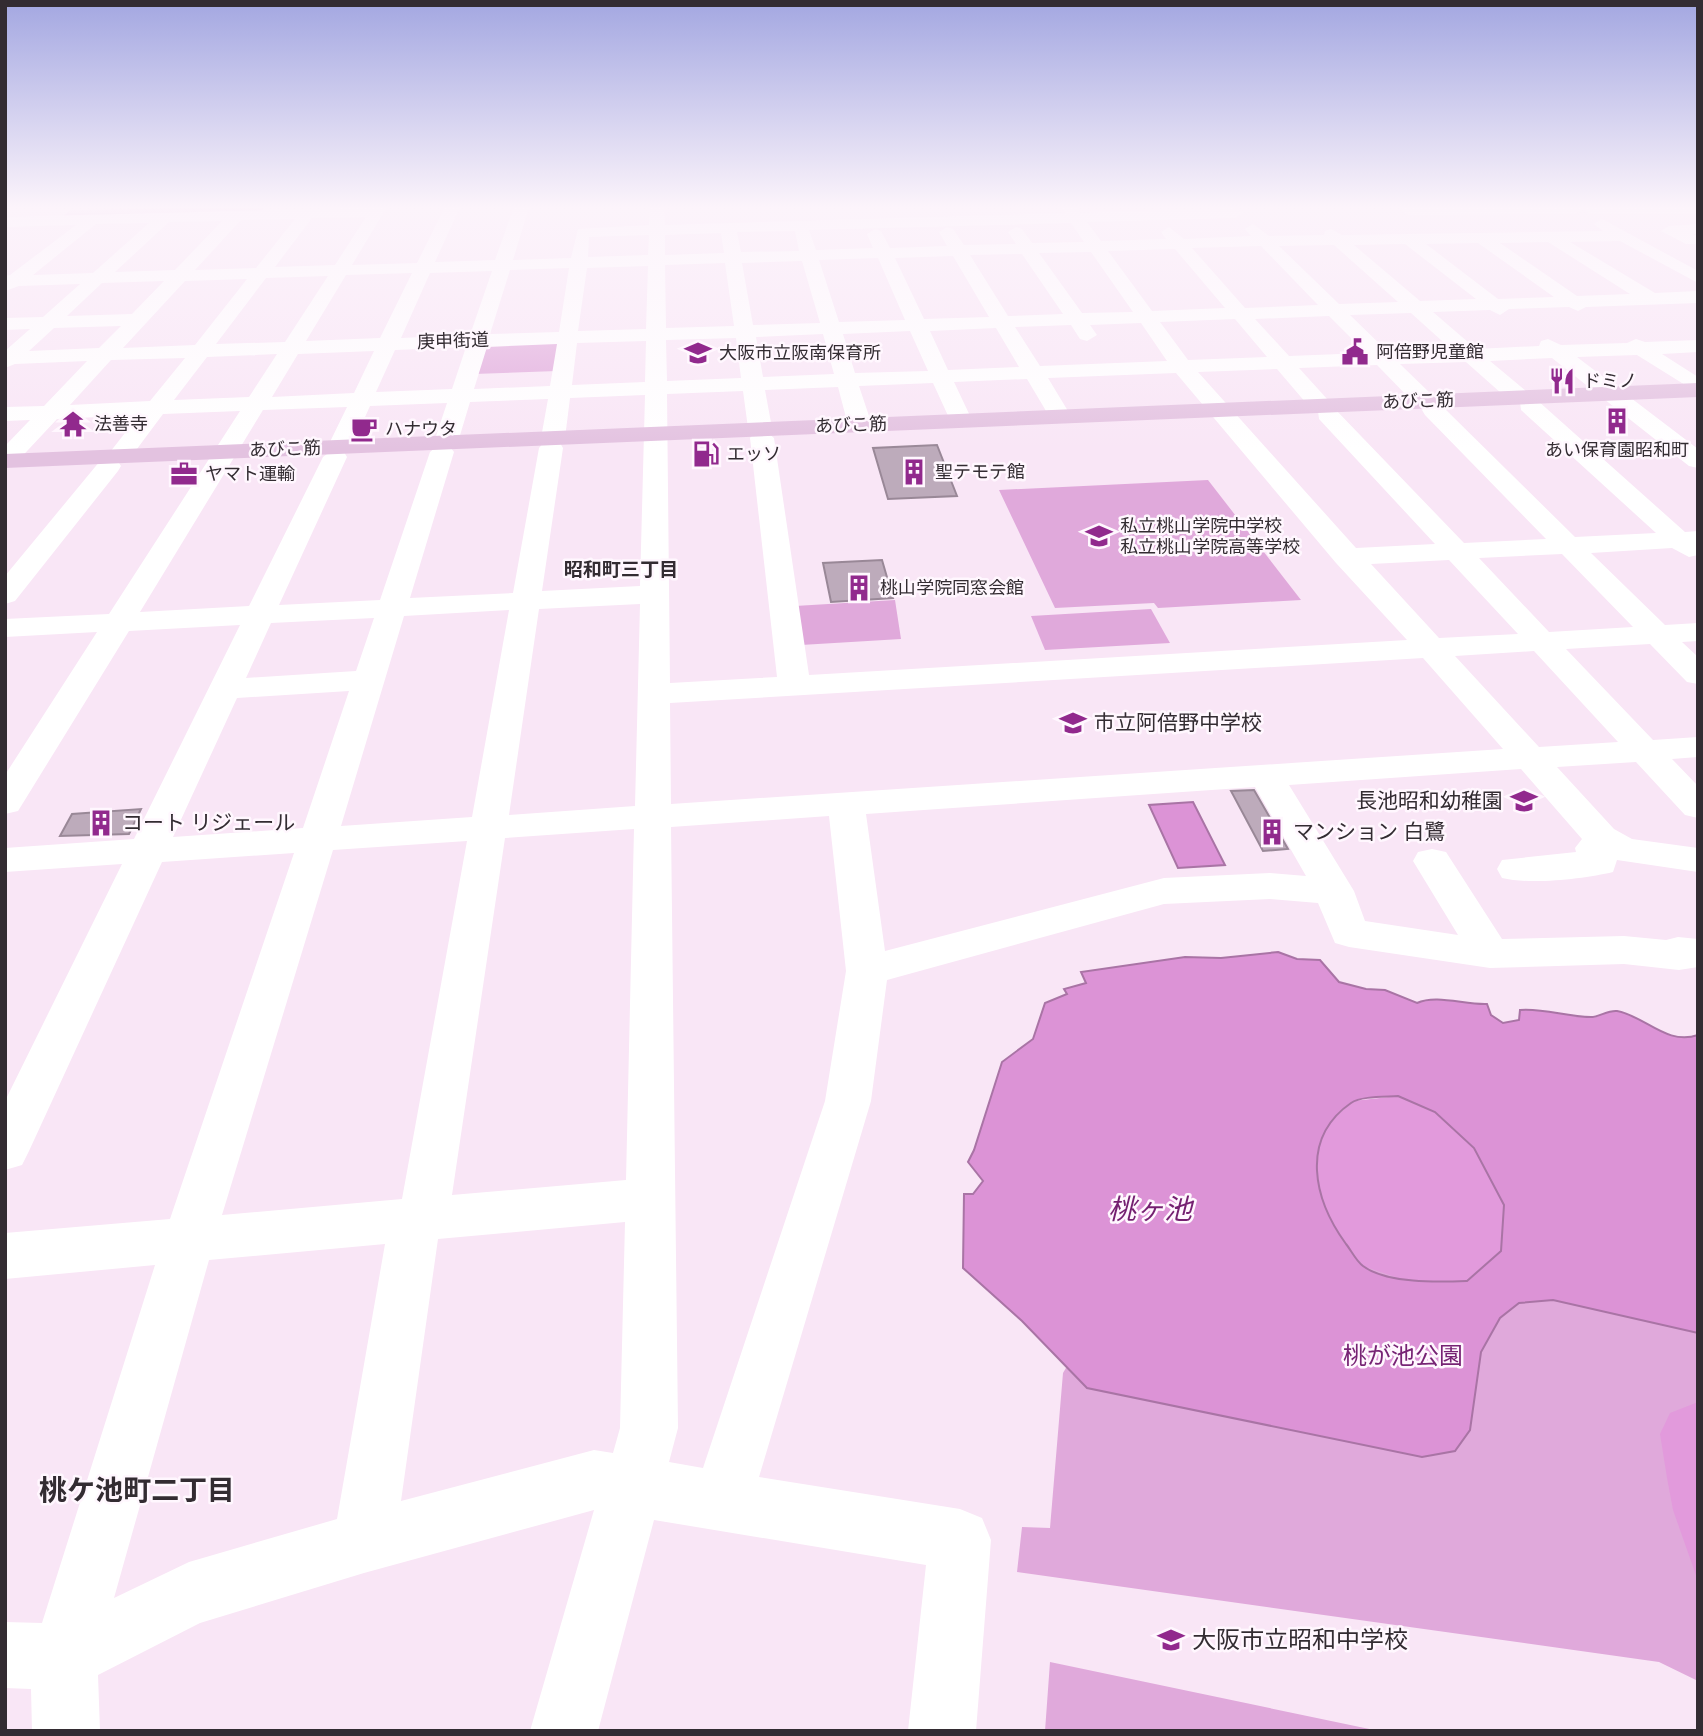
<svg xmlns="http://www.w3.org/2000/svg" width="1703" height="1736" font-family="Figtree,'Noto Sans JP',sans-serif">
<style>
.green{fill:#e0a9db}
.forest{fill:#e29adc}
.water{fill:#dc93d6;stroke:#a974a5;stroke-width:2;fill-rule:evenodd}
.building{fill:#bdabbb;stroke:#998897;stroke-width:2}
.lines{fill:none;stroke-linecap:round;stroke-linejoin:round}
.minor{fill:#fff;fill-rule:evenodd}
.major{fill:#e3c2e0;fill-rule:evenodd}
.labels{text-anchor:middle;stroke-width:5;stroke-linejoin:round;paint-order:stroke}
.far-street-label{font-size:18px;fill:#332c32;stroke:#fff7fe}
.far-poi-label{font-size:18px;fill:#332c32;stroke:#fff7fe;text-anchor:start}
.far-neighbourhood-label{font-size:19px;font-weight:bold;fill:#332c32;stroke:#fff7fe}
.poi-label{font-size:21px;fill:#332c32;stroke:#fff7fe;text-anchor:start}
.near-park-label{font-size:24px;fill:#772374;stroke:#fff7fe}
.near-poi-label{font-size:24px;fill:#332c32;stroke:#fff7fe;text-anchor:start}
.near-water-label{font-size:28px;font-style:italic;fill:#741f70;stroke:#fff7fe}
.near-neighbourhood-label{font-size:28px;font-weight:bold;fill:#332c32;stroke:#fff7fe}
</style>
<rect width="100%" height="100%" fill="#f9e6f6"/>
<path class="green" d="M265,207L259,214L59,220L70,210Z
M560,342L557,371L474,374L482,346Z
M1208,480L1301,600L1158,608L1154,603L1055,608L999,490Z
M895,600L901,639L801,645L795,606Z
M1151,609L1170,643L1045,650L1031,616Z
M1698,1191V1681L1659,1662L1017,1572L1022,1527L1050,1528L1063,1373L1116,1283Z
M1050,1662L1379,1731H1045Z"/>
<path class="forest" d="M1398,1096L1435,1112L1474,1148L1504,1205L1501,1251L1468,1281L1410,1282L1363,1266L1336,1230L1319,1194L1314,1158L1328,1124L1353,1101Z
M1698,1402V1581L1673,1510L1667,1478L1660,1434L1670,1413Z"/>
<path class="water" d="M1193,802L1225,865L1178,868L1149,805Z
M1278,952L1297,959L1320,960L1339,982L1366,989L1385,990L1417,1003C1436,994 1465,1005 1487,1004L1491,1015L1503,1023L1519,1020L1520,1010C1545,1008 1566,1017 1591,1017C1599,1017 1608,1010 1617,1011C1645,1016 1667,1046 1698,1035V1333L1553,1300L1519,1303L1500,1318L1481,1352L1470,1430L1455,1451L1422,1457L1087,1388L1022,1321L963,1268L964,1194H973L983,1181L968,1162L974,1150L1002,1062L1033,1039L1045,1003L1067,994L1064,989L1086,983L1081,972L1185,957L1221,958ZM1398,1096L1435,1112L1474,1148L1504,1205L1501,1251L1467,1281C1439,1282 1387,1284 1363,1266C1356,1261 1351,1250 1346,1244C1314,1200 1299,1139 1351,1103C1361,1096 1385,1097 1398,1096Z"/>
<path class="building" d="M937,445L957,496L888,499L873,448Z
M882,560L893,598L831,602L823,563Z
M1254,790L1288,849L1263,851L1231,791Z
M141,809L129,834L60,836L72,814Z"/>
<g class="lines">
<path class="minor" d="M387,207L352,265L417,263L445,207H460L435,262L495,260L514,207H529L513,260L571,258L578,229L649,225L650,207H664L665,225L1065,213L1061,207H1076L1080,213L1235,208L1243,213L1235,218L1087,222L1101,241L1166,239L1161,232L1169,227L1184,239L1251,236L1245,229L1253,224L1269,236L1324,235L1325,231L1331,229L1342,235L1603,231L1594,224L1602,219L1698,271V283L1620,241L1570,242L1655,293L1698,291V303L1586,307L1578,311L1569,307L1509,309L1500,315L1490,310L1433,312L1476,349L1539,346L1541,341L1548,339L1561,345L1627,343L1636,339L1645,342L1698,340V352L1662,354L1698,377V393L1637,355L1577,357L1698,449V468L1689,466L1552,358L1490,361L1526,391L1527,399L1537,400L1685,532L1698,531V555L1689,557L1672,548L1591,553L1665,625L1698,623V641L1682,642L1698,657V684L1687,682L1650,644L1566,649L1653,740L1698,737V757L1672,759L1698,786V818L1685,815L1636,762L1557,767L1614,829L1632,839L1698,848V872L1617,860L1613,872C1584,879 1530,885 1502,878L1497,869L1502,860L1576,852L1575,848L1582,839L1521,769L1289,785L1354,891L1365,921L1458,935L1413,861L1418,852L1432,849L1446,852L1502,939L1624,936L1666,940L1678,937L1698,939V967L1679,970L1624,964L1490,968L1349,947L1335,943L1318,903L1270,899L1164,904L887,980L871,1101L759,1477L960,1509L982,1518L991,1540L976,1731H908L926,1565L654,1520L598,1731H530L594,1510L364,1573L200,1623L98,1675L100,1731H32L31,1689L5,1688V1622L42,1623L155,1265L5,1279V1233L170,1219L294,853L162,862L29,1151L22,1165L5,1170V1101L122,864L5,872V848L134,839L240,625L129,631L23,803L18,811L5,814V775L97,632L5,637V619L109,614L240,411L163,414L128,461L119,463L121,466L118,471L15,601L5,604V576L100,461L109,459L107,456L139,415L57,419L14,465L5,467V446L30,420L5,421V407L44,406L87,361L15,364L5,368V351L30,329L5,330V318L43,317L80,284L19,286L5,291V276L10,275L76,225L5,227V217ZM366,217L335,265L275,267L312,218ZM295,219L256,268L195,270L241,220ZM222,221L175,270L115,272L169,222ZM149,223L93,273L33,275L96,224ZM1071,223L1084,242L1032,243L1022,229L1016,227L1008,232L1016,244L964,245L953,229L947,227L939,232L947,246L890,248L881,231L875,229L867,234L873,248L816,250L809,230ZM795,231L799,251L741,252L737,232ZM721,233L724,253L665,255V235ZM649,235L648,255L588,257L589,237ZM1548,242L1630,294L1577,296L1500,243ZM1478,243L1554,297L1498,299L1426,244ZM1405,244L1476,299L1420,301L1354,245ZM1334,245L1398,302L1339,304L1279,246ZM1261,246L1318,305L1245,308L1192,248ZM1175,249L1225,308L1152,311L1108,251ZM1091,252L1133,312L1082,313L1039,253ZM1022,254L1063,314L1008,316L970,255ZM953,256L989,317L924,319L895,258ZM878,258L905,320L839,322L819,260ZM802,261L820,323L753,325L742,263ZM725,263L734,326L666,328L665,265ZM648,266L646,329L578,331L587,268ZM569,268L559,332L490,334L510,270ZM492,271L470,335L401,338L430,273ZM412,273L380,338L306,341L346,275ZM328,276L285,342L216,344L266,278ZM247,279L195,345L123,348L185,281ZM164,281L132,314L67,316L102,283ZM1411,313L1452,350L1388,352L1350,315ZM1329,316L1366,353L1289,356L1255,319ZM1235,319L1267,357L1188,360L1160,322ZM1141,323L1167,361L1040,366L1015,327L1071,325L1080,339L1087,341L1097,335L1090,325ZM121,326L99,348L29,351L54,328ZM996,328L1019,367L948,370L930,331ZM910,331L928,371L855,373L843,334ZM823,334L834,374L763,377L756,337ZM736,338L741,378L667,381L666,340ZM646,341L645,382L572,385L577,343ZM557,344L550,386L474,389L487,347ZM466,347L452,389L376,392L395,350ZM374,351L354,393L272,397L298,354ZM277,354L249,397L174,400L207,357ZM185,358L150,401L70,405L111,360ZM1466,362L1510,401L1520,402L1521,410L1656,533L1575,537L1441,405L1433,403L1435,400L1432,395L1400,364ZM1377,365L1416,405L1424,407L1422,410L1425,415L1546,539L1464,543L1335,409L1329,408L1328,400L1299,368ZM1277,369L1312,410L1318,411L1319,419L1435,544L1356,548L1198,372ZM1176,373L1336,563L1407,640L809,675L774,438L768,433L772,428L765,390L838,387L848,425L852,430H868L872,425L859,386L933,383L950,420L961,427L972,420L954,382L1027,379L1052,421L1060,423L1071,416L1048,378ZM743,391L748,428L753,433L750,438L777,677L670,683L667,394ZM645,395L640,586L542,591L563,448L560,443L565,438L570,398ZM548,399L541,438L544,442L539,448L513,593L410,598L454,452L451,448L458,442L470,402ZM447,403L434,442L437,446L430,452L380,600L279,605L347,457L344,452L352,446L370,406ZM347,407L328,446L331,451L323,457L249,606L140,612L263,410ZM1562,554L1633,627L1549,632L1479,558ZM1449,560L1518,634L1439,638L1371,564ZM640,604L635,806L509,815L539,609ZM509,610L472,817L341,826L404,616ZM374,618L356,671L246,678L271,623ZM1534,651L1618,742L1539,747L1455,656ZM1423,658L1503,749L671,804L670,703ZM349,691L303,828L173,837L237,698ZM1255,787L1306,876L1270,873L1164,878L885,951L866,814ZM829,816L846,971L825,1101L703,1468L669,1462L678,1428L671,827ZM634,829L626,1180L452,1195L505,838ZM467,841L402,1199L222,1215L333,850ZM625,1222L620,1428L613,1453L594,1450L401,1501L438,1239ZM385,1244L337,1519L189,1562L114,1598L209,1260Z
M1404,207H1582L1584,209L1576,214L1409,215L1401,210Z
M1586,207H1698V214H1592L1586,212Z
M1698,224V234H1692L1698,236V244H1686L1661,231L1669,226Z"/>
<path class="major" d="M1698,383V397L5,468V454Z"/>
</g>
<linearGradient id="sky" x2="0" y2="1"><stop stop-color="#a3a7e1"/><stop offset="0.46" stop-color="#fcf4fb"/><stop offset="1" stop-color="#fcf4fb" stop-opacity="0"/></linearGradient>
<rect width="1703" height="450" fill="url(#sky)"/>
<defs>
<g id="civic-bare" transform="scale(2.1)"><path d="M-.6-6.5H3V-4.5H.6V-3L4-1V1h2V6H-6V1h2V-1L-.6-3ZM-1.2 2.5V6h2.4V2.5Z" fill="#91298d" stroke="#fff7fe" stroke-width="2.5" paint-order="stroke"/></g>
<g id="school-bare" transform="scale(2.1)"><path d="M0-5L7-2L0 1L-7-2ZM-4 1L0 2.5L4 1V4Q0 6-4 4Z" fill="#91298d" stroke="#fff7fe" stroke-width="2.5" paint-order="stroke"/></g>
<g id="restaurant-bare" transform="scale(2.1)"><path d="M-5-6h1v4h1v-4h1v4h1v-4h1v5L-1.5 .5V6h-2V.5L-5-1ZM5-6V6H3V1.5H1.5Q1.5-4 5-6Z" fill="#91298d" stroke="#fff7fe" stroke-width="2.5" paint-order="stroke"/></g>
<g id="building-bare" transform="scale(2.1)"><path d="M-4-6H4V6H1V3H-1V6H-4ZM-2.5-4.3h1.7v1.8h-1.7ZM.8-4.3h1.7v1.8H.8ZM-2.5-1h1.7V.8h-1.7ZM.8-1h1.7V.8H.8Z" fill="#91298d" stroke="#fff7fe" stroke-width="2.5" paint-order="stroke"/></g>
<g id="temple-bare" transform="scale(2.1)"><path d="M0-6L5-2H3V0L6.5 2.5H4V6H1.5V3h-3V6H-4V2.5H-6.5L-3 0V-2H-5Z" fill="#91298d" stroke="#fff7fe" stroke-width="2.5" paint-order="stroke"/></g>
<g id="cafe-bare" transform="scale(2.1)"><path d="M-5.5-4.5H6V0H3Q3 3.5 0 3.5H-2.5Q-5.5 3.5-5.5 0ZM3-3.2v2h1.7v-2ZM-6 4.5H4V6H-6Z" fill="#91298d" stroke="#fff7fe" stroke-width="2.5" paint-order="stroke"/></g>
<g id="fuel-bare" transform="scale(2.1)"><path d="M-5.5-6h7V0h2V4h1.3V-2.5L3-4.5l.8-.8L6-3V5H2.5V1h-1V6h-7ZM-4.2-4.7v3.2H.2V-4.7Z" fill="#91298d" stroke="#fff7fe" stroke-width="2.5" paint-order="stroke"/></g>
<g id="office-bare" transform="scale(2.1)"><path d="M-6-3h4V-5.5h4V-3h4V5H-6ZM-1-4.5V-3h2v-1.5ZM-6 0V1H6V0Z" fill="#91298d" stroke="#fff7fe" stroke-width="2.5" paint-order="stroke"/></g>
</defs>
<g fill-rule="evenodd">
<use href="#civic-bare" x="1355" y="352"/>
<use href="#school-bare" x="698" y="353"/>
<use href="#restaurant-bare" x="1562" y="381"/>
<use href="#building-bare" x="1617" y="421"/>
<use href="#temple-bare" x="73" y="424"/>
<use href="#cafe-bare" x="364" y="429"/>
<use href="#fuel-bare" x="706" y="454"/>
<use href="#building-bare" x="914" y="472"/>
<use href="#office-bare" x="184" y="474"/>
<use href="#school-bare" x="1099" y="536"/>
<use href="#building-bare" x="859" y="588"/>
<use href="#school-bare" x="1073" y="723"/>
<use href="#school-bare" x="1524" y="801"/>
<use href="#building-bare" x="101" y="823"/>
<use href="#building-bare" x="1272" y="832"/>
<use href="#school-bare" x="1171" y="1640"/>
</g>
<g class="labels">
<g class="far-street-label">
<text transform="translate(453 341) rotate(-2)" y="6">庚申街道</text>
<text transform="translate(1418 401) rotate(-2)" y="6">あびこ筋</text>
<text transform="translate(851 425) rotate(-2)" y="6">あびこ筋</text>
<text transform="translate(285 449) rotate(-2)" y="6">あびこ筋</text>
</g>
<g class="far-poi-label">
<text x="1376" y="358">阿倍野児童館</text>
<text x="719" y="359">大阪市立阪南保育所</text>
<text x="1583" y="387">ドミノ</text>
<text x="94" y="430">法善寺</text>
<text x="385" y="435">ハナウタ</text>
<text x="1617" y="456" text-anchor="middle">あい保育園昭和町</text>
<text x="727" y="460">エッソ</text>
<text x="935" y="478">聖テモテ館</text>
<text x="205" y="480">ヤマト運輸</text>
<text x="1120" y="532">私立桃山学院中学校<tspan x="1120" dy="21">私立桃山学院高等学校</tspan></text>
<text x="880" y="594">桃山学院同窓会館</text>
</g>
<g class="far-neighbourhood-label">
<text x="621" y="576">昭和町三丁目</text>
</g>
<g class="poi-label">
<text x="1094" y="730">市立阿倍野中学校</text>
<text x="1503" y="808" text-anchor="end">長池昭和幼稚園</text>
<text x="122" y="830">コート リジェール</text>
<text x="1293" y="839">マンション 白鷺</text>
</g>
<g class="near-park-label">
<text x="1403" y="1364">桃が池公園</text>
</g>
<g class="near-poi-label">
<text x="1192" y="1648">大阪市立昭和中学校</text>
</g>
<g class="near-water-label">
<text x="1150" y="1219">桃ヶ池</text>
</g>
<g class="near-neighbourhood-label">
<text x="137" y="1500">桃ケ池町二丁目</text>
</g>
</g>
<rect width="1703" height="1736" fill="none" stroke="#332c32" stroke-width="14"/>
</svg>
